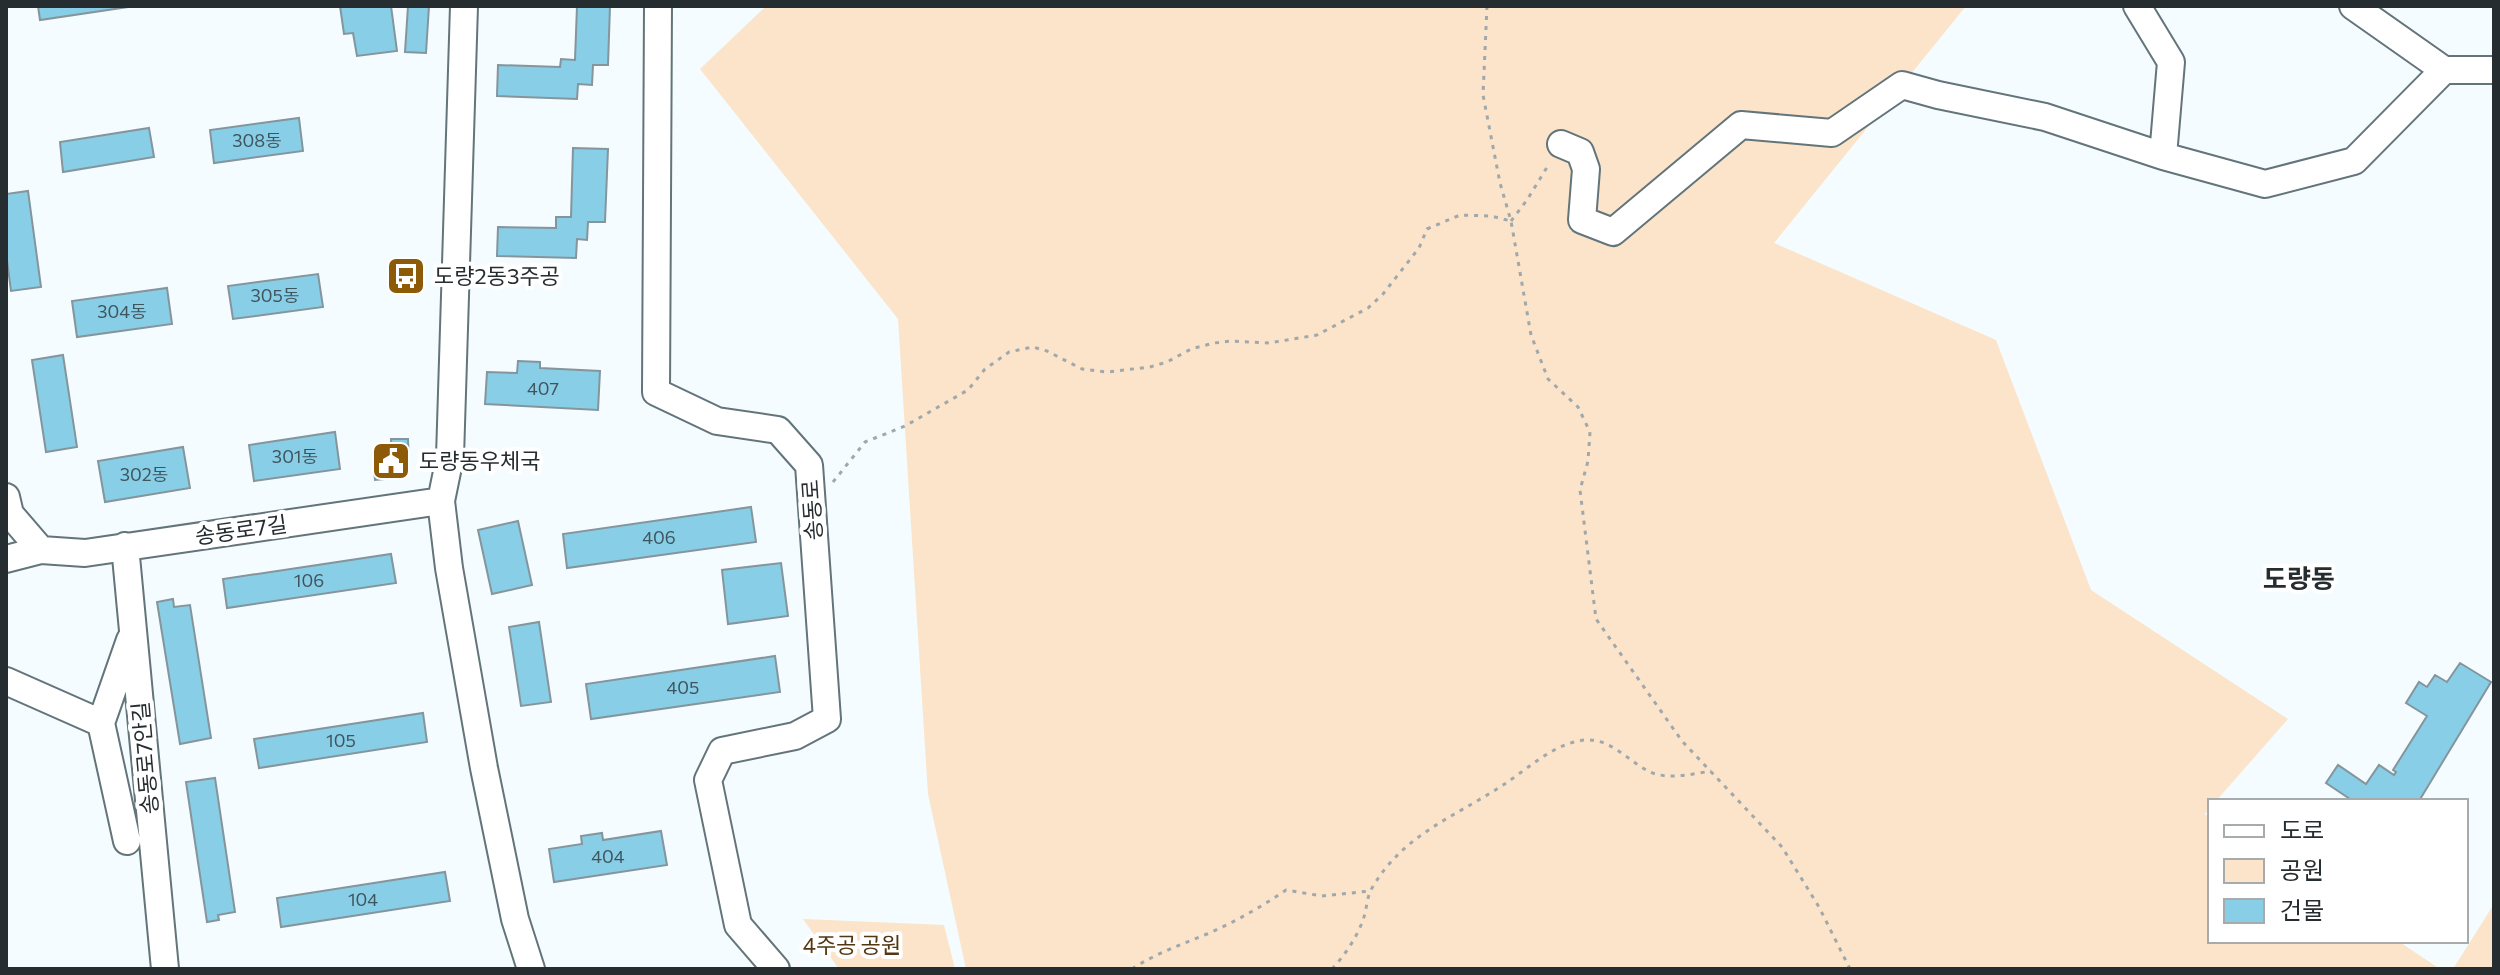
<svg xmlns="http://www.w3.org/2000/svg" width="2500" height="975" font-family="Commissioner,'Noto Sans KR',sans-serif">
<style>
.green{fill:#fbe4c9}
.building{fill:#89cee7;stroke:#84959c;stroke-width:2}
.lines{fill:none;stroke-linecap:round;stroke-linejoin:round}
.minor-casing{stroke:#63747a;stroke-width:30}
.path{stroke:#a0a8ab;stroke-width:3;stroke-dasharray:4 6;stroke-linecap:butt}
.minor{stroke:#fff;stroke-width:26}
.labels{text-anchor:middle;stroke-width:8;stroke-linejoin:round;paint-order:stroke}
.number-label{font-size:18px;fill:#3f555e}
.poi-label{font-size:22px;fill:#262d30;stroke:#fff;text-anchor:start}
.street-label{font-size:22px;fill:#262d30;stroke:#fff}
.park-label{font-size:22px;fill:#523711;stroke:#fff}
.quarter-label{font-size:26px;font-weight:bold;fill:#262d30;stroke:#fff}
</style>
<rect width="100%" height="100%" fill="#f4fcff"/>
<path class="green" d="M766,6H1966L1774,243L1996,340L2091,590L2288,719L2216,801H2210V808L2205,814L2210,818V941H2398L2440,969H966L928,794L898,319L700,69Z
M2494,904V969H2453Z
M803,919L944,925L955,969H839Z"/>
<path class="building" d="M38,6H135L40,20Z
M340,6H391L397,51L357,56L353,33L344,34Z
M408,6H429L426,53L405,52Z
M577,6H610L608,65H593L592,85L578,84L577,99L497,96L498,65L560,67L561,59L575,60Z
M299,118L303,151L214,163L210,130Z
M149,128L154,157L63,172L60,142Z
M573,148L608,149L605,222H588L587,240L577,239L576,258L497,256L498,227L556,228V217H571Z
M28,191L41,287L11,291L6,253V194Z
M318,274L323,307L233,319L228,286Z
M167,288L172,324L77,337L72,301Z
M63,355L77,447L46,452L32,360Z
M518,361L540,362V368L600,371L598,410L485,404L487,372L517,373Z
M335,432L340,469L254,481L249,445Z
M391,439H408L409,465L395,478L375,480L373,458L392,457Z
M183,447L190,488L105,502L98,461Z
M751,507L756,542L567,568L563,534Z
M518,521L532,585L492,594L478,530Z
M391,554L396,583L227,608L223,579Z
M781,563L788,616L728,624L722,570Z
M173,599L174,607L190,605L211,738L180,744L157,602Z
M539,622L551,702L521,706L509,627Z
M775,656L780,692L591,719L586,684Z
M2460,663L2491,682L2419,801H2353L2326,783L2338,765L2366,784L2379,765L2394,775L2396,772L2393,770L2427,716L2406,703L2419,682L2427,687L2435,675L2447,682Z
M423,713L427,742L259,768L254,739Z
M215,778L235,912L218,915L219,920L207,922L186,782Z
M661,831L667,865L554,882L549,849L582,844L581,836L602,833L603,840Z
M445,872L450,901L281,927L277,898Z"/>
<g class="lines">
<g class="minor-casing">
<path id="minor" d="M464,6L450,457L441,501L449,568L484,768L515,919L531,969
M658,6L656,392L717,421L778,430L809,465L827,719L795,736L722,751L708,780L738,925L776,969
M2137,6L2171,62L2163,156L2265,184L2354,161L2444,70
M2353,6L2444,70H2494
M1561,144L1580,152L1586,169L1582,220L1613,232L1741,125L1832,133L1902,85L1938,95L2045,117L2163,156
M6,497L10,514L41,550L85,553L441,501
M125,546L165,969
M6,559L41,550
M6,681L101,723L130,640
M101,723L127,841"/>
</g>
<path class="path" d="M1487,6L1483,95L1500,183L1511,221L1531,335L1548,379L1578,407L1590,432L1588,461L1580,490L1596,619L1682,741L1782,847L1819,907L1850,969
M1511,221L1527,200L1549,164
M833,482L865,442L905,426L968,390L985,369L1009,352L1033,347L1047,351L1082,369L1107,372L1150,367L1167,362L1191,349L1214,343L1231,341L1269,343L1317,335L1368,308L1383,294L1419,248L1427,229L1460,215L1491,216L1511,221
M1132,969C1156,953 1181,945 1207,934C1235,922 1261,907 1286,890L1322,896L1370,891
M1332,969C1345,955 1358,936 1364,917C1367,907 1367,896 1372,888C1403,835 1452,818 1500,787C1527,770 1553,743 1585,740C1611,738 1629,762 1650,772C1668,780 1693,774 1711,771"/>
<use href="#minor" class="minor"/>
</g>
<defs>
<g id="bus-square" transform="scale(2)"><rect x="-9" y="-9" width="18" height="18" rx="4" fill="#8d5b07" stroke="#fff"/><path d="M-5-6H5V4H4V6H2V4H-2V6H-4V4H-5ZM-3.5-4V0h7V-4ZM-3.5 1.2v1.5H-2V1.2ZM2 1.2v1.5H3.5V1.2Z" fill="#fff"/></g>
<g id="civic-square" transform="scale(2)"><rect x="-9" y="-9" width="18" height="18" rx="4" fill="#8d5b07" stroke="#fff"/><path d="M-.6-6.5H3V-4.5H.6V-3L4-1V1h2V6H-6V1h2V-1L-.6-3ZM-1.2 2.5V6h2.4V2.5Z" fill="#fff"/></g>
</defs>
<g fill-rule="evenodd">
<use href="#bus-square" x="406" y="276"/>
<use href="#civic-square" x="391" y="461"/>
</g>
<g class="labels">
<g class="number-label">
<text x="257" y="147">308동</text>
<text x="275" y="302">305동</text>
<text x="122" y="318">304동</text>
<text x="543" y="395">407</text>
<text x="295" y="463">301동</text>
<text x="144" y="481">302동</text>
<text x="659" y="544">406</text>
<text x="309" y="587">106</text>
<text x="683" y="694">405</text>
<text x="341" y="747">105</text>
<text x="608" y="863">404</text>
<text x="363" y="906">104</text>
</g>
<g class="poi-label">
<text x="434" y="284">도량2동3주공</text>
<text x="419" y="469">도량동우체국</text>
</g>
<g class="street-label">
<text transform="translate(812 510) rotate(-94)" y="8">송동로</text>
<text transform="translate(241 530) rotate(-8)" y="8">송동로7길</text>
<text transform="translate(145 758) rotate(-95)" y="8">송동로7안길</text>
</g>
<g class="park-label">
<text x="852" y="953">4주공 공원</text>
</g>
<g class="quarter-label">
<text x="2299" y="588">도량동</text>
</g>
</g>
<rect width="2500" height="975" fill="none" stroke="#262d30" stroke-width="16"/>
<rect x="2208" y="799" width="260" height="144" fill="#ffffff" stroke="#a8abac" stroke-width="2"/>
<rect x="2224" y="825" width="40" height="12" fill="#ffffff" stroke="#a8abac" stroke-width="2"/>
<text x="2280" y="839" font-size="24" fill="#262d30">도로</text>
<rect x="2224" y="859" width="40" height="24" fill="#fbe4c9" stroke="#a8abac" stroke-width="2"/>
<text x="2280" y="879" font-size="24" fill="#262d30">공원</text>
<rect x="2224" y="899" width="40" height="24" fill="#89cee7" stroke="#a8abac" stroke-width="2"/>
<text x="2280" y="919" font-size="24" fill="#262d30">건물</text>
</svg>
